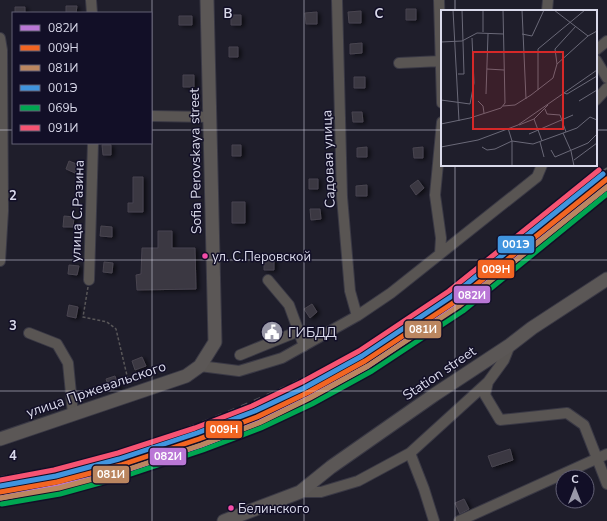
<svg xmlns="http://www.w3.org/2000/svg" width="607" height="521" font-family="'Nunito Sans',sans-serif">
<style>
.building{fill:#3a3742;stroke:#494550;filter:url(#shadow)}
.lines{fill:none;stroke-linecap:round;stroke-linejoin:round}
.minor-casing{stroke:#3a3945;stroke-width:12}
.major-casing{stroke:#3a3945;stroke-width:15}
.path{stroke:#585658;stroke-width:1.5;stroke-dasharray:3 2;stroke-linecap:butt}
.minor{stroke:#595553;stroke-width:10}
.major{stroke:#5b5756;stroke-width:13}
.rail{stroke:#5a595d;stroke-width:2;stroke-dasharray:7 7;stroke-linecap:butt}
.rail-1-casing{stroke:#120f27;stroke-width:8}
.rail-2-casing{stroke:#120f27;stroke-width:8}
.rail-3-casing{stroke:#120f27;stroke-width:8}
.rail-4-casing{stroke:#120f27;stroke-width:8}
.rail-5-casing{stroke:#120f27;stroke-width:8}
.rail-6-casing{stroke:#120f27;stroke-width:8}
.rail-1{stroke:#ba77d6;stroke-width:5}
.rail-2{stroke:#f26522;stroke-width:5}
.rail-3{stroke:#bb8660;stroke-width:5}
.rail-4{stroke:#4094de;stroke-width:5}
.rail-5{stroke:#00a651;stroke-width:5}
.rail-6{stroke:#f65372;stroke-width:5}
.grid{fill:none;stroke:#dadaeb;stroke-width:1;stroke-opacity:0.55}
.bus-dot{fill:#f54da8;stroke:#120f27;stroke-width:1.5}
.labels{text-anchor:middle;stroke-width:3;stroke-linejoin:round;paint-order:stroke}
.bus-label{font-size:13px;fill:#dadaeb;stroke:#120f27;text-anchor:start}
.street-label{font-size:14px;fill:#dadaeb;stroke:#120f27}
.poi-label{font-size:14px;fill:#dadaeb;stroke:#120f27;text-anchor:start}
.inset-road{fill:none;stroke:#6a6978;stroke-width:1}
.view{fill:#d62828;fill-opacity:0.15;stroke:#d62828;stroke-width:2}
.inset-edge{fill:none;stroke:#dadaeb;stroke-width:2}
.grid-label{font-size:13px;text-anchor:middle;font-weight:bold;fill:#dadaeb;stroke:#120f27;stroke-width:3;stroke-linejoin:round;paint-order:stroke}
.line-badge{stroke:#120f27;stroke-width:1.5}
.badge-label{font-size:11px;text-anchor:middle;font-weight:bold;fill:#fff}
</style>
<defs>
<filter id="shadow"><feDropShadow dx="3" dy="1.5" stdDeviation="2" flood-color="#0009"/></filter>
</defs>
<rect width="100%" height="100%" fill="#1f1e2b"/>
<path class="building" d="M66,6H77L76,13H66Z
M15,7H25V13H15Z
M406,9H416V20H406Z
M361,11V23H349L348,12Z
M317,12V24H306L305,13Z
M231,15H241V25H231Z
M179,16H192V25H179Z
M362,43V53L350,54V44Z
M229,47H238V57H229Z
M183,75H194V87H183Z
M354,77H365V88H354Z
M352,112H362L363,122H353Z
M102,145H111V155H103Z
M232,145H241V156H232Z
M367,147V157H357V148Z
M423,147V158H414L413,148Z
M69,161L79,165L75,173L66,169Z
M133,177H143V212H128V203H133Z
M309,179H318V189H309Z
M418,180L424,188L416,195L410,186Z
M367,185V196H356V186Z
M232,202H245V223H232Z
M310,209H320L321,219L311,220Z
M64,216L74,217L73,227H63Z
M101,226L112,227V237L100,236Z
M158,231H172V248H195L196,289L137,290L136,275L141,274L142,248H158Z
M264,258H274V270H264Z
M104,262L113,263L112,273L103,272Z
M69,265L79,266L77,275L68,274Z
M312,304L317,312L310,318L304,309Z
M69,305L78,307L76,318L67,316Z
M142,357L146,366L135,370L132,361Z
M115,376L119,387L110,390L106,379Z
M510,449L513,460L492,467L488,456Z
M464,499L469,509L460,514L455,503Z"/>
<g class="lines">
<g class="minor-casing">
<path id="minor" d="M91,0L92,13
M337,0L342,197L350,291L357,316
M439,0L442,103
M547,11L548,0
M0,38L2,50L3,211L0,261
M596,50L607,41
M596,60L607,78
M399,63L441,61
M596,100L607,88
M151,116L209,117
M440,254L441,238L435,195L442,122
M89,280L93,143
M268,280L289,305L304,346
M29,333L57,344L68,363L73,414
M240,355L299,331
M200,366L239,371L282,358L357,316L391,293L537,177L542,165
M488,382L485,395L500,420L567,413L584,425L607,484
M410,453L424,489L434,521
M300,492H321L358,481L410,453L488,382L504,360L510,345
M459,521L607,454"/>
</g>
<g class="major-casing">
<path id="major" d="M0,439L186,376L200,366L215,342L207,0
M224,521L300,492L331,467L434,395L510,345L532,328L607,279"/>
</g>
<path class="path" d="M88,287L83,317L107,322L116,329L129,384"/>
<use href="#minor" class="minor"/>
<use href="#major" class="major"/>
<path class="rail" d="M0,477C32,471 64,467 95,458C163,439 229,413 293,383C326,367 359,350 391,330C467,283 536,224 607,168"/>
<g class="rail-1-casing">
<path id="rail-1" d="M0,498L57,487L124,471L202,445L260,422L309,398L368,366L459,305L607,187"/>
</g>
<g class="rail-2-casing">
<path id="rail-2" d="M0,492L57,482L121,465L199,439L257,417L307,393L365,361L456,301L607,179"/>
</g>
<g class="rail-3-casing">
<path id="rail-3" d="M1,498L59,488L123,471L201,445L259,423L310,398L368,366L459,306L607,187"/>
</g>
<g class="rail-4-casing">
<path id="rail-4" d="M0,486L56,476L119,459L197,433L255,411L304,388L362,356L452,296L603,174"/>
</g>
<g class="rail-5-casing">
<path id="rail-5" d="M2,504L60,494L125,476L203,450L261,428L312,404L372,371L463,311L607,194"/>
</g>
<g class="rail-6-casing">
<path id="rail-6" d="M0,480L54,470L118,453L195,428L252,406L302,382L359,351L449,291L599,170"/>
</g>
<use href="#rail-1" class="rail-1"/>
<use href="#rail-2" class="rail-2"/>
<use href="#rail-3" class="rail-3"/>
<use href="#rail-4" class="rail-4"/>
<use href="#rail-5" class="rail-5"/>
<use href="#rail-6" class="rail-6"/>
</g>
<path class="grid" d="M152,0V521M304,0V521M455,0V11M0,130H13M151,130H442M596,130H607M455,165V521M0,260H607M0,391H607"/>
<defs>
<g id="civic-disc" transform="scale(1.15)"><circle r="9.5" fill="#9998a8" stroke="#120f27"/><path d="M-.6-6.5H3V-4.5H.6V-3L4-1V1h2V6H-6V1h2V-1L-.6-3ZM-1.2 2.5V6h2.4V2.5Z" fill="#fff"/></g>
</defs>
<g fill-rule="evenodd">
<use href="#civic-disc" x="272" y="332"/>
</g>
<g class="bus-dot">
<circle cx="205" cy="256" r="3.5"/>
<circle cx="231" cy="508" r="3.5"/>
</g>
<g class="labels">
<g class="bus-label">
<text x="212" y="261">ул. С.Перовской</text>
<text x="238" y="513">Белинского</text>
</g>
<g class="street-label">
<text transform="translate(328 159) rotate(-92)" y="5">Садовая улица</text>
<text transform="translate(195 161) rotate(-91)" y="5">Sofia Perovskaya street</text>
<text transform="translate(77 211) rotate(-88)" y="5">улица С.Разина</text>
<text transform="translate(439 373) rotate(-34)" y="5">Station street</text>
<text transform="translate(96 389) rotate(-19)" y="5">улица Пржевальского</text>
</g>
<g class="poi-label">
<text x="288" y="337">ГИБДД</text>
</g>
</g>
<g transform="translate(441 10)">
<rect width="156" height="156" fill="#1f1e2b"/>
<path class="inset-road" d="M12,0L18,111M81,0L85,89M113,0L147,26M42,22V0M81,24L91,26L103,0M0,32L21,31L36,23L63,24M0,41V87M116,54L147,26L156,21M116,54L114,39L135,16M46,59L63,60M17,64H23L21,0M97,80V39L144,0M123,83L126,84L156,66M45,84L47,24M0,90L29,94L33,73L31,28M37,91L42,96L43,103M138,91L156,80M62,96L74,95L90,85L112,68L116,54M104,99L106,104L119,105L125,122M93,109L101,131M0,114L29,108L60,98L64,93L62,0M78,115L93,109L107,95M67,118L71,131V156M122,123L130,141L133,156M88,124L132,105M99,132L103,147M0,137L37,130L77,115L156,60M41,137L46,140L54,139L71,131L92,134L136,118L149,107L156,110M110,140L114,147L147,133L156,124M133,150L156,133"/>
<path class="view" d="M32,42H122V119H32Z"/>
<rect width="156" height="156" class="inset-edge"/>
</g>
<g class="grid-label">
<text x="228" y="18">B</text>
<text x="379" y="18">C</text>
<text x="13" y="200">2</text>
<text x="13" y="330">3</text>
<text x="13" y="460">4</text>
</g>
<g class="line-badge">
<rect x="497" y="235" width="38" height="19" rx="4" fill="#4094de"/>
<rect x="477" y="259" width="38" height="20" rx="4" fill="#f26522"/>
<rect x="453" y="285" width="38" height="19" rx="4" fill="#ba77d6"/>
<rect x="404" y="320" width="38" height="19" rx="4" fill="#bb8660"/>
<rect x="205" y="420" width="38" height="19" rx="4" fill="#f26522"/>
<rect x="149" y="447" width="38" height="19" rx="4" fill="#ba77d6"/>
<rect x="92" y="465" width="38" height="19" rx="4" fill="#bb8660"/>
</g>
<g class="badge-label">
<text x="516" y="248">001Э</text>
<text x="496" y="273">009Н</text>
<text x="472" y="299">082И</text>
<text x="423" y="333">081И</text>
<text x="224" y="433">009Н</text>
<text x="168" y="460">082И</text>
<text x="111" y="478">081И</text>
</g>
<rect x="12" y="12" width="140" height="132" fill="#120f27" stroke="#626075"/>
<rect x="20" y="25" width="20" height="6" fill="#ba77d6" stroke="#626075"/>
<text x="48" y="32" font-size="12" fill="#dadaeb">082И</text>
<rect x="20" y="45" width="20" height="6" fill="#f26522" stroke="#626075"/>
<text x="48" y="52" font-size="12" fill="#dadaeb">009Н</text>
<rect x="20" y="65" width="20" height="6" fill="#bb8660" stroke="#626075"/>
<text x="48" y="72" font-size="12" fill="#dadaeb">081И</text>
<rect x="20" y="85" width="20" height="6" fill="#4094de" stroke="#626075"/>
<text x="48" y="92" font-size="12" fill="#dadaeb">001Э</text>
<rect x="20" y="105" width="20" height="6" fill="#00a651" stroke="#626075"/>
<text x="48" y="112" font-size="12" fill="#dadaeb">069Ь</text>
<rect x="20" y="125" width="20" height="6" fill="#f65372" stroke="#626075"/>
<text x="48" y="132" font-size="12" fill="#dadaeb">091И</text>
<g transform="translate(575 489)"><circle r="19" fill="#120f27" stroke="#626075"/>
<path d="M0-3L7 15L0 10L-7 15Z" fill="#9998a8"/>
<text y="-6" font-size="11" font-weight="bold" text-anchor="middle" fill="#dadaeb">С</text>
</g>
</svg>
